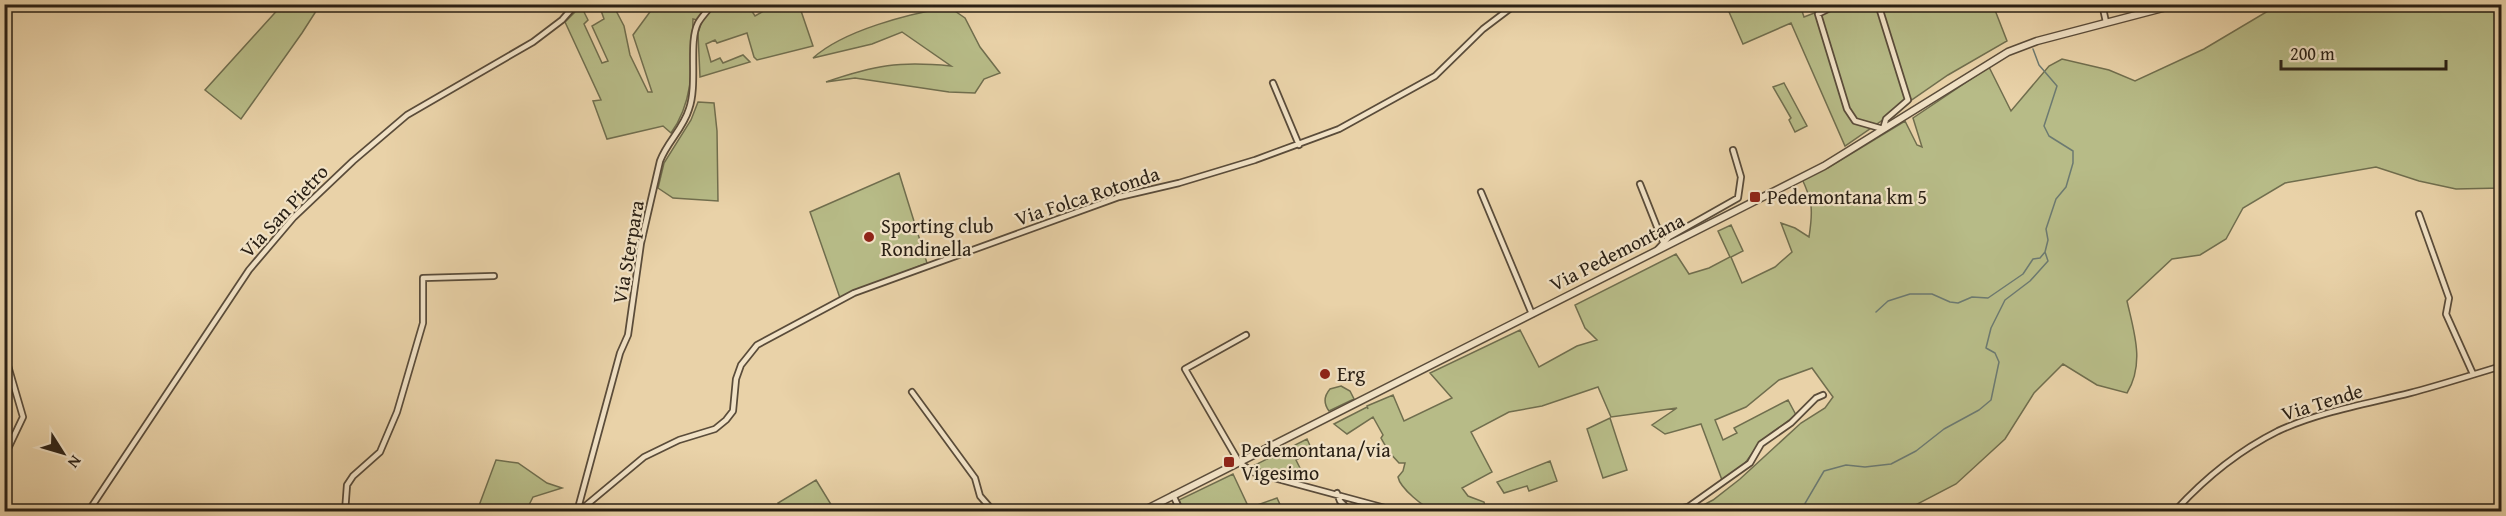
<svg xmlns="http://www.w3.org/2000/svg" width="2506" height="516" font-family="'Gentium Book Plus',serif">
<style>
.green{fill:#b7bb87;stroke:#706e4e;stroke-width:1.5}
.lines{fill:none;stroke-linecap:round;stroke-linejoin:round}
.stream{stroke:#6c7a71;stroke-width:1.5}
.minor-casing{stroke:#5a4c3a;stroke-width:8}
.tertiary-casing{stroke:#5a4c3a;stroke-width:9}
.minor{stroke:#f1e2c6;stroke-width:4.5}
.tertiary{stroke:#f1e2c6;stroke-width:6}
.poi-dot{fill:#8f2418;stroke:#f1e2c6;stroke-width:2}
.labels{text-anchor:middle;stroke-width:4.5;stroke-linejoin:round;paint-order:stroke}
.street-label{font-size:20px;fill:#2a2015;stroke:#f1e2c6}
.poi-label{font-size:20px;fill:#2a2015;stroke:#f1e2c6;text-anchor:start}
</style>
<rect width="100%" height="100%" fill="#e9d2a8"/>
<filter id="stains"><feTurbulence type="fractalNoise" baseFrequency=".00333" numOctaves="4"/><feColorMatrix values="0 0 0 0 .2 0 0 0 0 .09 0 0 0 0 .02 0 0 0 .5 -.17"/></filter>
<radialGradient id="worn" r=".72"><stop offset=".6" stop-color="#630" stop-opacity="0"/><stop offset="1" stop-color="#630" stop-opacity=".3"/></radialGradient>
<path class="green" d="M282,5H320L302,33L241,119L205,90Z
M599,5H613L624,26L630,55L648,92H652L633,35L655,5H709L697,20L693,19C692,59 695,100 671,133L663,126L607,139L593,101L601,100L565,22L581,6L588,20L584,24L602,63L608,61L592,26L604,19Z
M716,5H748L755,16L774,5H799L813,46L757,60L754,57L747,33L717,43L715,40L706,44L711,62L720,58L723,63L743,55L750,62L700,77L698,33L702,21Z
M1726,5H1800L1804,17L1835,5H1993L2007,41L1948,75L1845,146L1791,23L1743,44Z
M2278,5H2501V188L2456,189L2419,181L2376,167L2285,183L2243,208L2226,239L2200,255L2172,259L2127,301C2134,332 2145,363 2127,393L2097,385L2063,364L2034,393L2005,439L1956,484L1904,511H1692L1713,500L1740,479L1801,423L1825,408L1833,397L1812,368L1779,380L1746,407L1715,420L1723,440L1737,433L1734,428L1788,400L1796,415L1761,441L1743,466L1722,480L1701,424L1665,434L1652,425L1677,408L1611,417L1598,387L1542,406L1509,412L1471,432L1492,472L1462,488L1468,496L1484,502L1486,510L1484,511C1469,511 1449,515 1435,511C1424,508 1400,488 1398,477L1403,471L1405,463H1399L1389,452L1381,438L1383,435L1373,417L1347,434L1334,424L1367,407L1368,409L1367,406L1393,395L1404,421L1452,398L1430,373L1520,330L1539,367L1577,346L1597,340L1585,328L1575,305L1676,254L1689,274L1709,268L1730,257L1718,231L1731,225L1743,251L1731,257L1742,283L1775,267L1792,252L1781,223L1795,228L1809,237C1813,211 1813,201 1801,177L1824,166L1828,168L1905,121L1917,145L1922,147L1913,118L1989,67L2011,111L2049,66L2062,59L2109,70L2135,81L2204,49Z
M949,7L965,18L980,47L1000,73L984,79L975,93L949,92L855,78L826,82C875,65 899,61 951,66L902,32L872,44L813,58C844,30 909,14 949,7Z
M1784,83L1807,126L1795,132L1789,120L1791,118L1773,87Z
M698,102L714,103L717,131L718,201L673,198L658,188L664,163L691,120Z
M899,173L927,263L840,298L810,212Z
M1341,386L1350,391L1354,399L1329,411C1323,403 1324,396 1330,389Z
M1610,418L1627,470L1603,478L1587,429Z
M1307,439L1312,450L1296,460L1303,474L1293,478L1251,467Z
M496,460L518,463L547,483L562,488L533,497L526,511H477Z
M1550,461L1557,481L1529,491L1527,486L1504,493L1497,482Z
M1233,474L1249,508L1277,498L1283,511H1251L1249,509L1244,512L1184,511L1179,500Z
M816,480L835,511H783L778,503Z"/>
<g class="lines">
<path class="stream" d="M1876,312L1888,301L1910,294H1932L1950,302L1958,303L1972,297L1988,298L2023,274L2033,259L2040,258L2045,252
M1800,512L1824,471L1846,465L1865,467L1891,464L1916,451L1944,429L1979,410L1991,400L1999,362L1995,353L1986,348L1991,328L2005,300L2030,281L2048,261L2045,252L2048,240L2046,229L2056,199L2066,187L2073,163V151L2049,136L2044,126L2057,86L2039,65L2033,49"/>
<g class="minor-casing">
<path id="minor" d="M1838,4L1818,14L1847,109L1855,121L1883,129L1886,119L1908,100L1878,4
M2102,4L2106,22
M4,69L7,80L4,102
M1273,83L1299,145
M1640,184L1663,242
M1481,192L1532,314
M2419,214L2449,298L2446,314L2473,374
M1658,249L1669,237L1738,198L1741,177L1733,150
M1246,335L1185,369L1239,462L1252,472L1400,512
M4,352L23,417L4,457
M912,392L975,478L980,496L994,512
M1337,493L1340,501L1351,512
M1173,495L1181,512
M88,512L249,270L294,217L353,161L407,115L533,42L562,20L576,4
M345,512L347,485L353,476L380,452L397,412L423,323V278L494,276
M577,512L620,353L628,335L641,243L660,161C667,142 683,129 689,109C698,84 688,42 698,23C702,16 708,10 713,4
M578,512L644,457L679,440L715,429L726,420L733,411L736,379L741,365L757,345L854,293L920,269L1119,197L1179,183L1255,160L1339,129L1435,76L1483,29L1516,4
M1665,512L1688,507L1750,463L1761,444L1791,423L1816,398L1823,395
M2174,512C2203,480 2240,450 2278,431C2319,412 2366,404 2410,393C2441,385 2471,375 2502,366"/>
</g>
<g class="tertiary-casing">
<path id="tertiary" d="M1141,512L1824,166L2008,52L2037,41L2178,4"/>
</g>
<use href="#minor" class="minor"/>
<use href="#tertiary" class="tertiary"/>
</g>
<g class="poi-dot">
<rect x="1749" y="191" width="12" height="12" rx="3"/>
<circle cx="869" cy="237" r="6"/>
<circle cx="1325" cy="374" r="6"/>
<rect x="1223" y="456" width="12" height="12" rx="3"/>
</g>
<g class="labels">
<g class="street-label">
<text transform="translate(1087 196) rotate(-18)" y="7">Via Folca Rotonda</text>
<text transform="translate(284 211) rotate(-47)" y="7">Via San Pietro</text>
<text transform="translate(628 252) rotate(-80)" y="7">Via Sterpara</text>
<text transform="translate(1617 252) rotate(-27)" y="7">Via Pedemontana</text>
<text transform="translate(2322 402) rotate(-17)" y="7">Via Tende</text>
</g>
<g class="poi-label">
<text x="1767" y="204">Pedemontana km 5</text>
<text x="881" y="233">Sporting club<tspan x="881" dy="23">Rondinella</tspan></text>
<text x="1337" y="381">Erg</text>
<text x="1241" y="457">Pedemontana/via<tspan x="1241" dy="23">Vigesimo</tspan></text>
</g>
</g>
<rect width="2506" height="516" fill="none" stroke="#e9d2a8" stroke-width="24"/>
<rect x="6" y="6" width="2494" height="504" fill="none" stroke="#2a2015" stroke-width="3"/>
<rect x="12" y="12" width="2482" height="492" fill="none" stroke="#2a2015" stroke-width="1.5"/>
<g transform="translate(63 453) rotate(127)" stroke="#f1e2c6" stroke-width="4.5" paint-order="stroke">
<path d="M0-4.5L10 22L0 15L-10 22Z" fill="#2a2015"/>
<text y="-9" font-size="16" font-weight="bold" text-anchor="middle" fill="#2a2015">N</text>
</g>
<path d="M2281 60v9h165v-9" fill="none" stroke="#2a2015" stroke-width="3"/>
<text x="2290" y="60" font-size="18" fill="#2a2015" stroke="#f1e2c6" stroke-width="4.5" paint-order="stroke">200 m</text>
<rect width="100%" height="100%" filter="url(#stains)"/>
<rect width="100%" height="100%" fill="url(#worn)"/>
</svg>
